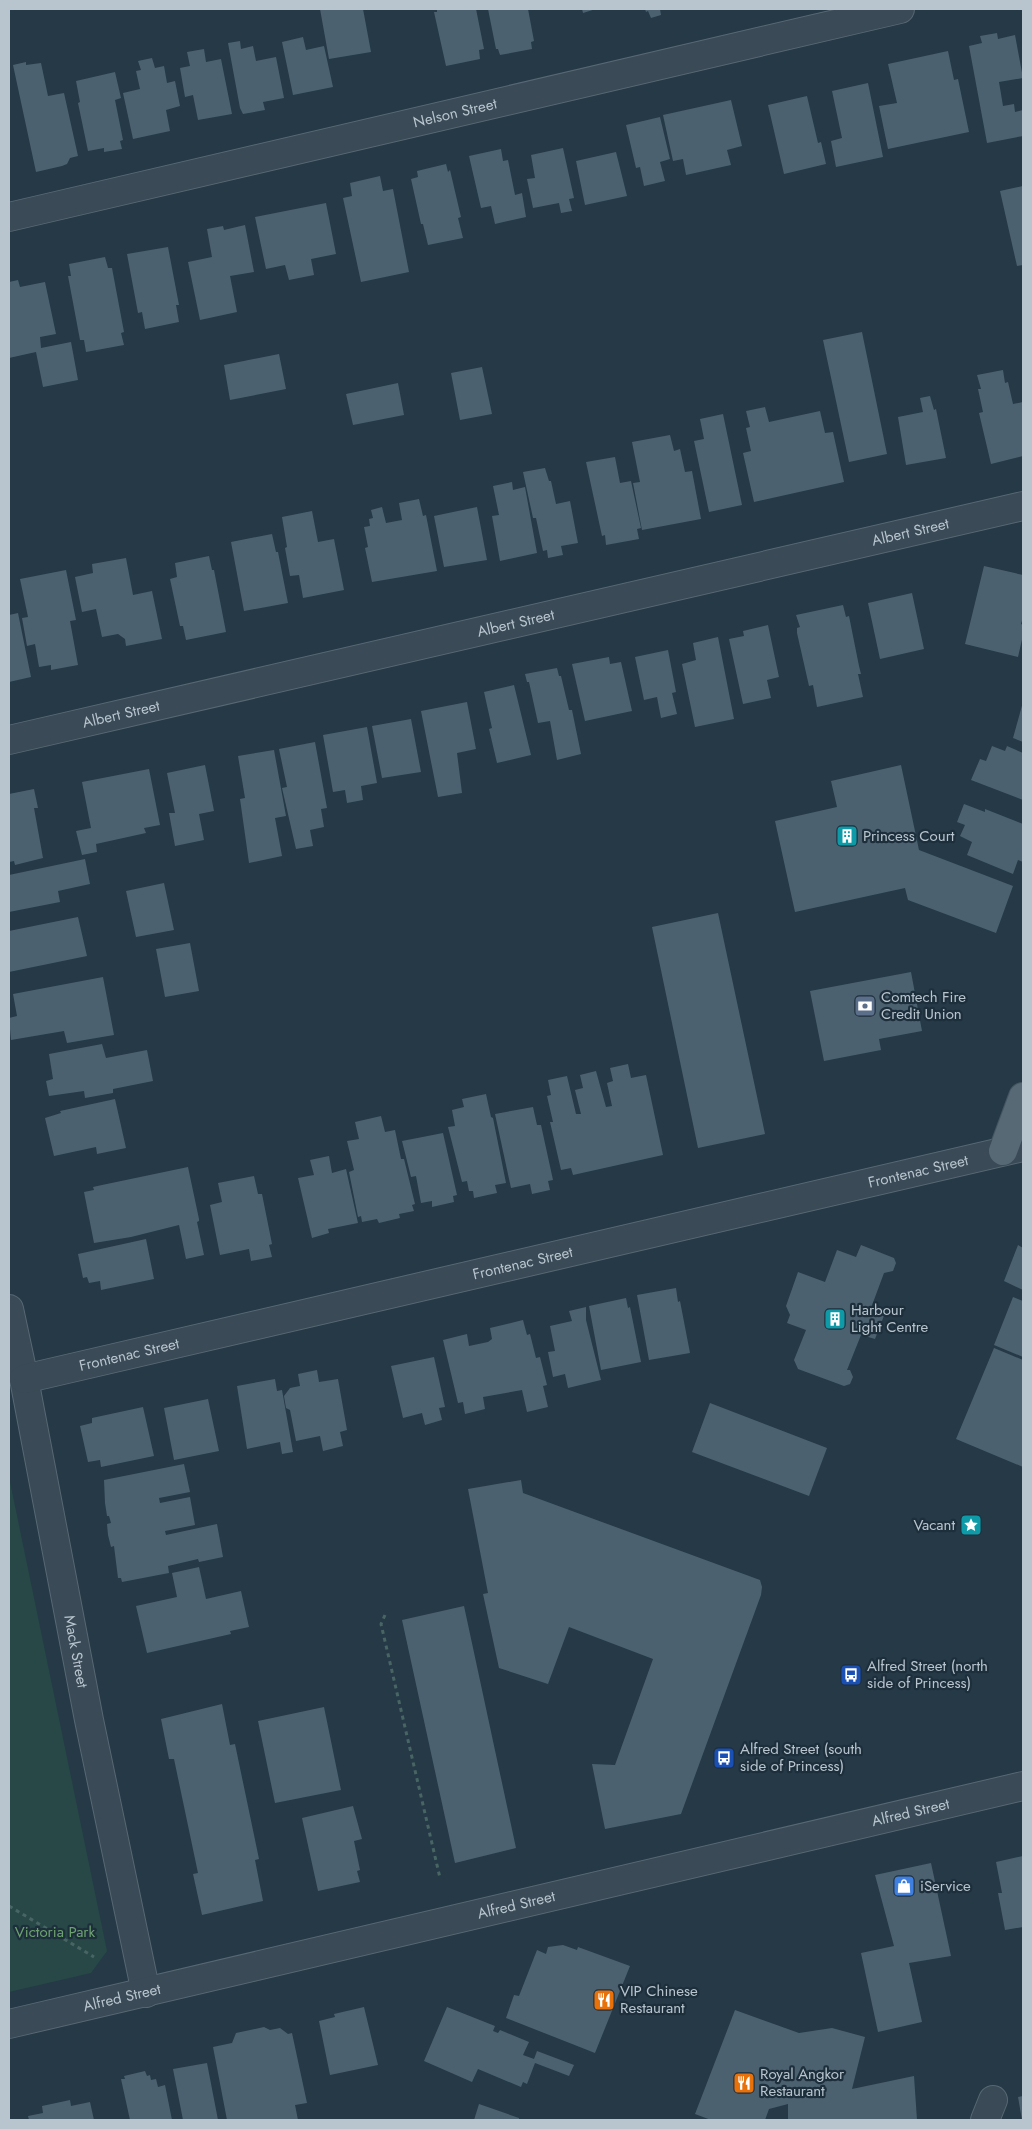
<svg xmlns="http://www.w3.org/2000/svg" width="1032" height="2129" font-family="Jost,sans-serif">
<style>
.green{fill:#274847}
.building{fill:#4c6170}
.lines{fill:none;stroke-linecap:round;stroke-linejoin:round}
.minor-casing{stroke:#586873;stroke-width:30}
.major-casing{stroke:#465662;stroke-width:30}
.path{stroke:#486564;stroke-width:3;stroke-dasharray:4 4;stroke-linecap:butt}
.minor{stroke:#3a4a56;stroke-width:28}
.major{stroke:#586976;stroke-width:28}
.labels{text-anchor:middle;stroke-width:4.5;stroke-linejoin:round;paint-order:stroke}
.street-label{font-size:15px;fill:#b8c5cf;stroke:#1e2f3c}
.poi-label{font-size:15px;fill:#b8c5cf;stroke:#1e2f3c;text-anchor:start}
.park-label{font-size:15px;fill:#6da270;stroke:#1e2f3c}
</style>
<rect width="100%" height="100%" fill="#253947"/>
<path class="green" d="M9,1477L107,1951L91,1973L9,1992Z"/>
<path class="building" d="M320,9H363L371,52L329,59Z
M437,9H476L484,49L479,50L480,59L446,66L434,12H437Z
M488,9H528L534,41L531,42L532,49L500,55L498,49H496Z
M582,9H596L583,13Z
M645,9H660L661,15L651,18L648,11L646,12Z
M997,33L998,39L1015,35L1023,78L999,82L1003,106L1014,104L1015,112L1023,110V136L987,143L969,46L982,43L980,36Z
M303,37L306,50L324,46L333,87L293,95L282,42Z
M240,41L241,49L253,46L256,61L276,57L284,98L263,102L265,110L243,114L240,108L228,43Z
M204,49L206,62L221,59L232,114L198,120L193,95L185,97L180,68L190,66L187,52Z
M948,51L954,80L958,79L969,132L888,149L879,106L897,103L888,64Z
M152,58L155,68L164,66L167,83L175,81L180,106L166,110L170,131L133,139L123,93L140,89L136,71L141,70L138,61Z
M26,62V65L41,63L48,96L64,93L78,156L70,158L67,164L62,166L36,172L13,65Z
M115,72L121,98L115,100L123,140L120,141L122,149L104,152V148L88,151L78,103L80,102L76,81Z
M868,83L883,157L836,167L831,141L842,138L832,91Z
M807,96L818,143L821,142L826,164L784,174L768,105Z
M731,100L742,146L727,150L731,165L686,175L683,159L673,161L663,115Z
M660,117L670,159L660,162L665,181L644,186L640,167L636,168L626,125Z
M563,148L574,198L569,199L572,211L561,213L559,203L533,208L527,179L535,178L531,155Z
M501,149L503,161L508,160L515,195L522,193L526,217L495,224L491,206L481,208L469,156Z
M616,152L627,196L585,205L576,161Z
M446,164L448,172L450,170L461,217L458,218L463,238L428,245L423,224H421L411,179L418,177L417,171Z
M380,176L383,191L393,189L409,272L361,282L343,198L352,196L350,183Z
M1023,186V265L1017,266L1000,191Z
M326,203L336,254L311,259L314,275L289,280L285,265L266,269L255,217Z
M245,225L254,272L230,276L237,312L200,320L188,262L212,257L207,229L223,226L224,230Z
M168,247L179,305H176L179,322L145,329L142,312L138,313L127,254Z
M105,257L108,268H112L124,332L121,333L124,345L86,352L84,340H80L68,276H71L69,264Z
M18,280L20,287L45,282L56,334L40,337L41,348L71,342L78,380L43,387L36,352L9,358V282Z
M862,332L887,454L849,462L823,340Z
M279,354L286,389L230,400L224,365Z
M482,367L492,414L460,420L451,373Z
M1003,370L1005,383L1008,382L1013,404L1023,402V456L991,464L979,413L983,412L978,389H981L977,375Z
M398,383L404,415L353,425L346,394Z
M930,396L934,410L936,409L946,458L906,465L898,417L923,412L920,398Z
M765,407L769,422L820,411L825,433L833,432L844,482L754,502L743,453L751,451L746,428L750,427L746,411Z
M723,414L742,505L709,512L694,441L704,439L700,419Z
M670,435L674,451L680,449L685,472L692,471L701,519L642,530L633,483L640,482L632,442Z
M615,457L620,483L631,481L641,528L637,529L639,539L606,545L605,535L602,536L586,462Z
M545,468L549,481H551L556,504L570,501L578,543L561,546L563,555L548,558L547,550L543,551L536,518H533L523,472Z
M512,482L513,490L525,487L537,553L500,561L492,516L499,515L493,486Z
M419,499L423,516L426,515L437,571L372,582L365,548L368,547L364,527L370,526L369,519L373,518L371,510L382,507L386,523L402,520L399,503Z
M477,507L487,560L444,567L434,516Z
M312,511L318,542L334,539L344,590L303,598L299,575L290,576L285,548L287,547L282,517Z
M272,534L276,552H278L288,603L244,611L231,542Z
M209,556L212,570H214L226,632L186,640L183,626H180L170,579L177,577L175,563Z
M126,558L133,595L152,591L162,639L126,646L125,639L118,634L102,637L96,609L82,612L75,577L93,573L92,564Z
M984,566L1023,575V617L1021,624L1023,625V635L1018,657L965,644Z
M66,570L76,620L70,621L78,665L51,670V665L39,667L35,644L27,646L22,618L28,617L20,579Z
M912,593L924,649L880,659L868,603Z
M843,605L846,617L849,616L859,666L861,674H858L863,697L817,707L813,685L809,686L797,633V628L800,627L796,615Z
M18,613L31,677L9,682V615Z
M768,625L779,677L767,680L771,698L743,704L729,639L744,636L743,631Z
M718,637L734,719L695,727L682,664L696,660L693,643Z
M668,650L676,692L672,693L677,714L661,718L657,697L644,700L635,657Z
M609,657L610,664L621,662L632,711L585,721L572,664Z
M557,668L559,676H561L569,710H572L581,754L557,760L550,721L538,723L529,682H527L525,674Z
M514,685L531,755L497,763L489,729L492,728L484,692Z
M467,702L476,749L457,753L462,793L438,797L421,711Z
M1023,702V742L1013,738Z
M411,719L421,772L382,778L372,726Z
M367,727L377,783L361,786L363,800L347,803L345,790L333,792L323,735Z
M315,742L327,808L321,809L324,827L310,830L313,846L296,849L282,788L287,787L279,749Z
M992,746L1005,751L1007,746L1023,753V800L971,780L980,759L986,761Z
M274,750L286,816L275,818L282,856L249,863L240,799L245,798L238,756Z
M205,765L214,811L199,814L204,840L175,846L169,813H175L167,773Z
M901,765L919,850L1013,886L996,933L908,900L905,888L795,912L775,821L837,807L831,781Z
M149,769L160,825L144,828L146,833L96,844L97,852L82,855L76,831L91,828L82,782Z
M34,789L38,808H34L43,858L15,865L14,861L9,862V794Z
M964,804L985,812V809L1023,824V862L1018,860L1013,874L967,855L972,842L960,836L965,825L957,822Z
M85,859L90,884L58,891L60,902L9,912V875Z
M164,883L174,930L136,937L126,891Z
M718,913L765,1134L698,1148L652,927Z
M78,917L87,956L9,972V931Z
M190,943L199,991L165,997L156,949Z
M911,972L922,1031L879,1039L881,1050L824,1061L810,991Z
M103,977L114,1035L67,1043L64,1031L11,1040L9,1018L17,1016L13,994Z
M102,1044L106,1058L147,1050L153,1081L113,1089V1093L85,1098L84,1091L49,1096L46,1081L53,1079L49,1054Z
M628,1064L631,1078L646,1075L663,1155L573,1175L571,1168L561,1170L550,1122H553L547,1096L551,1095L548,1080L567,1076L576,1114H581L575,1090L583,1088L580,1075L596,1071L606,1107L612,1106L607,1083L613,1081L610,1068Z
M486,1094L491,1117L493,1118L506,1183L495,1185L497,1193L474,1198L473,1191H469L467,1181L462,1182L448,1127L455,1126L452,1110L464,1107L462,1099Z
M115,1099L126,1148L97,1154L96,1147L54,1156L45,1118L61,1113L60,1111Z
M533,1107L537,1125H541L553,1180L548,1181L550,1190L532,1194L530,1184L511,1188L495,1114Z
M381,1116L385,1132L395,1130L401,1159H404L405,1163L415,1204L412,1205L414,1211L399,1214L400,1218L379,1223L377,1219L362,1222L361,1216L358,1217L349,1172L354,1170L347,1141L359,1139L355,1122Z
M443,1133L457,1195L453,1196L454,1202L432,1207V1201L421,1203L416,1176L411,1177L402,1141Z
M329,1156L332,1173L346,1169L358,1223L328,1229L329,1233L312,1238L298,1178L314,1175L310,1160Z
M188,1167L199,1219V1221L197,1222L204,1255L186,1259L179,1225L131,1237L94,1243L84,1192L94,1190L93,1187L102,1185Z
M254,1176L258,1194H262L272,1244L269,1245L272,1257L251,1261L249,1249L220,1255L210,1205L222,1202L218,1183Z
M146,1239L154,1279L101,1290L100,1281L89,1283L87,1277L83,1278L78,1254Z
M861,1245L894,1258L896,1263L893,1271L884,1273L871,1308L885,1313L875,1339L861,1335L847,1370H850L853,1377L850,1384L844,1386L798,1369L794,1360L806,1330L787,1323L790,1315L786,1306L798,1272L825,1282L837,1250L856,1257Z
M1018,1245L1023,1248V1290L1004,1281Z
M676,1288L678,1302L680,1301L690,1353L649,1360L637,1295Z
M1013,1297L1023,1301V1357L994,1345Z
M626,1298L628,1308L630,1307L641,1362L601,1370L589,1306Z
M586,1307V1320L601,1380L568,1388L565,1374L553,1377L548,1352L555,1351L550,1326L572,1321L569,1311Z
M523,1320L527,1335L530,1334L536,1358L540,1357L547,1385L543,1386L548,1407L527,1412L522,1390L483,1397L485,1409L465,1414L463,1402L458,1403L443,1340L467,1334L469,1346L488,1342L492,1339L490,1328Z
M994,1348L1023,1360V1467L956,1439Z
M434,1357L445,1407L439,1408L442,1420L425,1425L422,1413L403,1418L391,1366Z
M317,1370L319,1382L338,1379L347,1430L340,1432L343,1446L323,1451L320,1436L296,1441L290,1410L286,1408L284,1396L290,1388L300,1386L298,1374Z
M275,1379L277,1391L282,1390L293,1452L282,1454L280,1442L247,1449L237,1386Z
M208,1399L219,1451L174,1460L164,1408Z
M710,1403L827,1448L809,1496L692,1452Z
M143,1407L154,1456L101,1467L100,1460L88,1462L80,1426L92,1423V1418Z
M184,1464L190,1492L159,1498L160,1503L190,1497L195,1525L165,1531L166,1535L217,1524L223,1557L199,1562L198,1559L168,1566L169,1573L122,1582L121,1578H118L114,1546L111,1547L108,1535L107,1524L111,1523L109,1516H107L105,1503L104,1480Z
M521,1480L523,1493L760,1580L762,1587L761,1595L681,1814L605,1829L592,1764L615,1765L653,1659L569,1627L548,1684L499,1668L483,1594L488,1593L468,1489Z
M199,1567L206,1599L241,1591L249,1627L230,1631L231,1634L147,1653L136,1606L177,1597L172,1573Z
M464,1606L516,1848L455,1863L402,1620Z
M222,1704L230,1745L235,1744L259,1859L255,1860L263,1901L202,1915L193,1874L198,1873L174,1759H169L161,1719Z
M324,1707L341,1790L275,1803L258,1721Z
M353,1806L362,1839L354,1841L360,1870L357,1871L360,1882L318,1891L302,1818Z
M1023,1856V1927L1005,1930L998,1893H1002L996,1862Z
M931,1863L951,1956L909,1963L922,2022L878,2032L861,1953L894,1946L875,1875Z
M563,1945L577,1950L578,1947L630,1966L595,2053L506,2018L514,1995L519,1996L537,1950L546,1954L548,1947Z
M364,2007L378,2065L330,2075L319,2021L335,2017L334,2014Z
M447,2007L495,2026L493,2031L498,2033L500,2030L529,2042L523,2055L534,2059L537,2051L574,2065L569,2076L535,2063L527,2084L523,2082L521,2087L478,2069L472,2082L424,2061Z
M735,2010L799,2033L832,2028L865,2037L852,2089L914,2076L917,2120H788V2104L769,2109L765,2120H711L695,2114Z
M264,2027L270,2030L280,2028L288,2034L292,2033L307,2103L295,2105L298,2120H227L213,2047L232,2043L236,2033Z
M207,2063L218,2120H183L173,2069Z
M145,2071L147,2076L150,2075L151,2080L156,2079L158,2087L165,2085L172,2120H130L121,2079H125L124,2076Z
M1023,2096V2120H1022L1018,2097Z
M70,2100L71,2106L90,2102L94,2120H29L28,2116L43,2113L42,2106Z
M479,2104L519,2118V2120H474Z"/>
<g class="lines">
<g class="minor-casing">
<g id="minor">
<path id="s1" d="M9,217L900,9"/>
<path id="s2" d="M9,740L1023,506"/>
<path id="s3" d="M9,1309L24,1379L89,1720L146,1993"/>
<path id="s4" d="M24,1379L1023,1147"/>
<path id="s5" d="M9,2024L1023,1786"/>
<path d="M985,2120L993,2100"/>
</g>
</g>
<g class="major-casing">
<path id="major" d="M1003,1151L1023,1097"/>
</g>
<path class="path" d="M385,1615L381,1624L440,1878
M9,1906L94,1957"/>
<use href="#minor" class="minor"/>
<use href="#major" class="major"/>
</g>
<defs>
<g id="building-square" transform="scale(1.125)"><rect x="-9" y="-9" width="18" height="18" rx="4" fill="#0f9aa8" stroke="#1e2f3c"/><path d="M-4-6H4V6H1V3H-1V6H-4ZM-2.5-4.3h1.7v1.8h-1.7ZM.8-4.3h1.7v1.8H.8ZM-2.5-1h1.7V.8h-1.7ZM.8-1h1.7V.8H.8Z" fill="#fff"/></g>
<g id="bank-square" transform="scale(1.125)"><rect x="-9" y="-9" width="18" height="18" rx="4" fill="#5c6f8a" stroke="#1e2f3c"/><path d="M-6-4H6V4H-6ZM0-2.3a2.3 2.3 0 1 0 0 4.6a2.3 2.3 0 1 0 0-4.6Z" fill="#fff"/></g>
<g id="sight-square" transform="scale(1.125)"><rect x="-9" y="-9" width="18" height="18" rx="4" fill="#0f9aa8" stroke="#1e2f3c"/><path d="M0-6L1.8-2.2L6-1.7L2.9 1.2L3.7 5.4L0 3.3L-3.7 5.4L-2.9 1.2L-6-1.7L-1.8-2.2Z" fill="#fff"/></g>
<g id="bus-square" transform="scale(1.125)"><rect x="-9" y="-9" width="18" height="18" rx="4" fill="#1a4fb4" stroke="#1e2f3c"/><path d="M-5-6H5V4H4V6H2V4H-2V6H-4V4H-5ZM-3.5-4V0h7V-4ZM-3.5 1.2v1.5H-2V1.2ZM2 1.2v1.5H3.5V1.2Z" fill="#fff"/></g>
<g id="shop-square" transform="scale(1.125)"><rect x="-9" y="-9" width="18" height="18" rx="4" fill="#3f7fe0" stroke="#1e2f3c"/><path d="M-5-2.5h2.3a2.7 3.5 0 0 1 5.4 0H5L5.5 6h-11ZM-1.5-2.5h3a1.5 2.3 0 0 0-3 0Z" fill="#fff"/></g>
<g id="restaurant-square" transform="scale(1.125)"><rect x="-9" y="-9" width="18" height="18" rx="4" fill="#e8710a" stroke="#1e2f3c"/><path d="M-5-6h1v4h1v-4h1v4h1v-4h1v5L-1.5 .5V6h-2V.5L-5-1ZM5-6V6H3V1.5H1.5Q1.5-4 5-6Z" fill="#fff"/></g>
</defs>
<g fill-rule="evenodd">
<use href="#building-square" x="847" y="836"/>
<use href="#bank-square" x="865" y="1006"/>
<use href="#building-square" x="835" y="1319"/>
<use href="#sight-square" x="971" y="1525"/>
<use href="#bus-square" x="851" y="1675"/>
<use href="#bus-square" x="724" y="1758"/>
<use href="#shop-square" x="904" y="1886"/>
<use href="#restaurant-square" x="604" y="2000"/>
<use href="#restaurant-square" x="744" y="2083"/>
</g>
<g class="labels">
<g class="street-label">
<text dy="5" stroke="none"><textPath href="#s1" startOffset="458">Nelson Street</textPath></text>
<text dy="5" stroke="none"><textPath href="#s2" startOffset="925">Albert Street</textPath></text>
<text dy="5" stroke="none"><textPath href="#s2" startOffset="520">Albert Street</textPath></text>
<text dy="5" stroke="none"><textPath href="#s2" startOffset="115">Albert Street</textPath></text>
<text dy="5" stroke="none"><textPath href="#s4" startOffset="918">Frontenac Street</textPath></text>
<text dy="5" stroke="none"><textPath href="#s4" startOffset="512">Frontenac Street</textPath></text>
<text dy="5" stroke="none"><textPath href="#s4" startOffset="108">Frontenac Street</textPath></text>
<text dy="5" stroke="none"><textPath href="#s3" startOffset="349">Mack Street</textPath></text>
<text dy="5" stroke="none"><textPath href="#s5" startOffset="926">Alfred Street</textPath></text>
<text dy="5" stroke="none"><textPath href="#s5" startOffset="521">Alfred Street</textPath></text>
<text dy="5" stroke="none"><textPath href="#s5" startOffset="116">Alfred Street</textPath></text>
</g>
<g class="poi-label">
<text x="863" y="841">Princess Court</text>
<text x="881" y="1002">Comtech Fire<tspan x="881" dy="17">Credit Union</tspan></text>
<text x="851" y="1315">Harbour<tspan x="851" dy="17">Light Centre</tspan></text>
<text x="955" y="1530" text-anchor="end">Vacant</text>
<text x="867" y="1671">Alfred Street (north<tspan x="867" dy="17">side of Princess)</tspan></text>
<text x="740" y="1754">Alfred Street (south<tspan x="740" dy="17">side of Princess)</tspan></text>
<text x="920" y="1891">iService</text>
<text x="620" y="1996">VIP Chinese<tspan x="620" dy="17">Restaurant</tspan></text>
<text x="760" y="2079">Royal Angkor<tspan x="760" dy="17">Restaurant</tspan></text>
</g>
<g class="park-label">
<text x="55" y="1937">Victoria Park</text>
</g>
</g>
<rect width="1032" height="2129" fill="none" stroke="#b8c5cf" stroke-width="20"/>
</svg>
